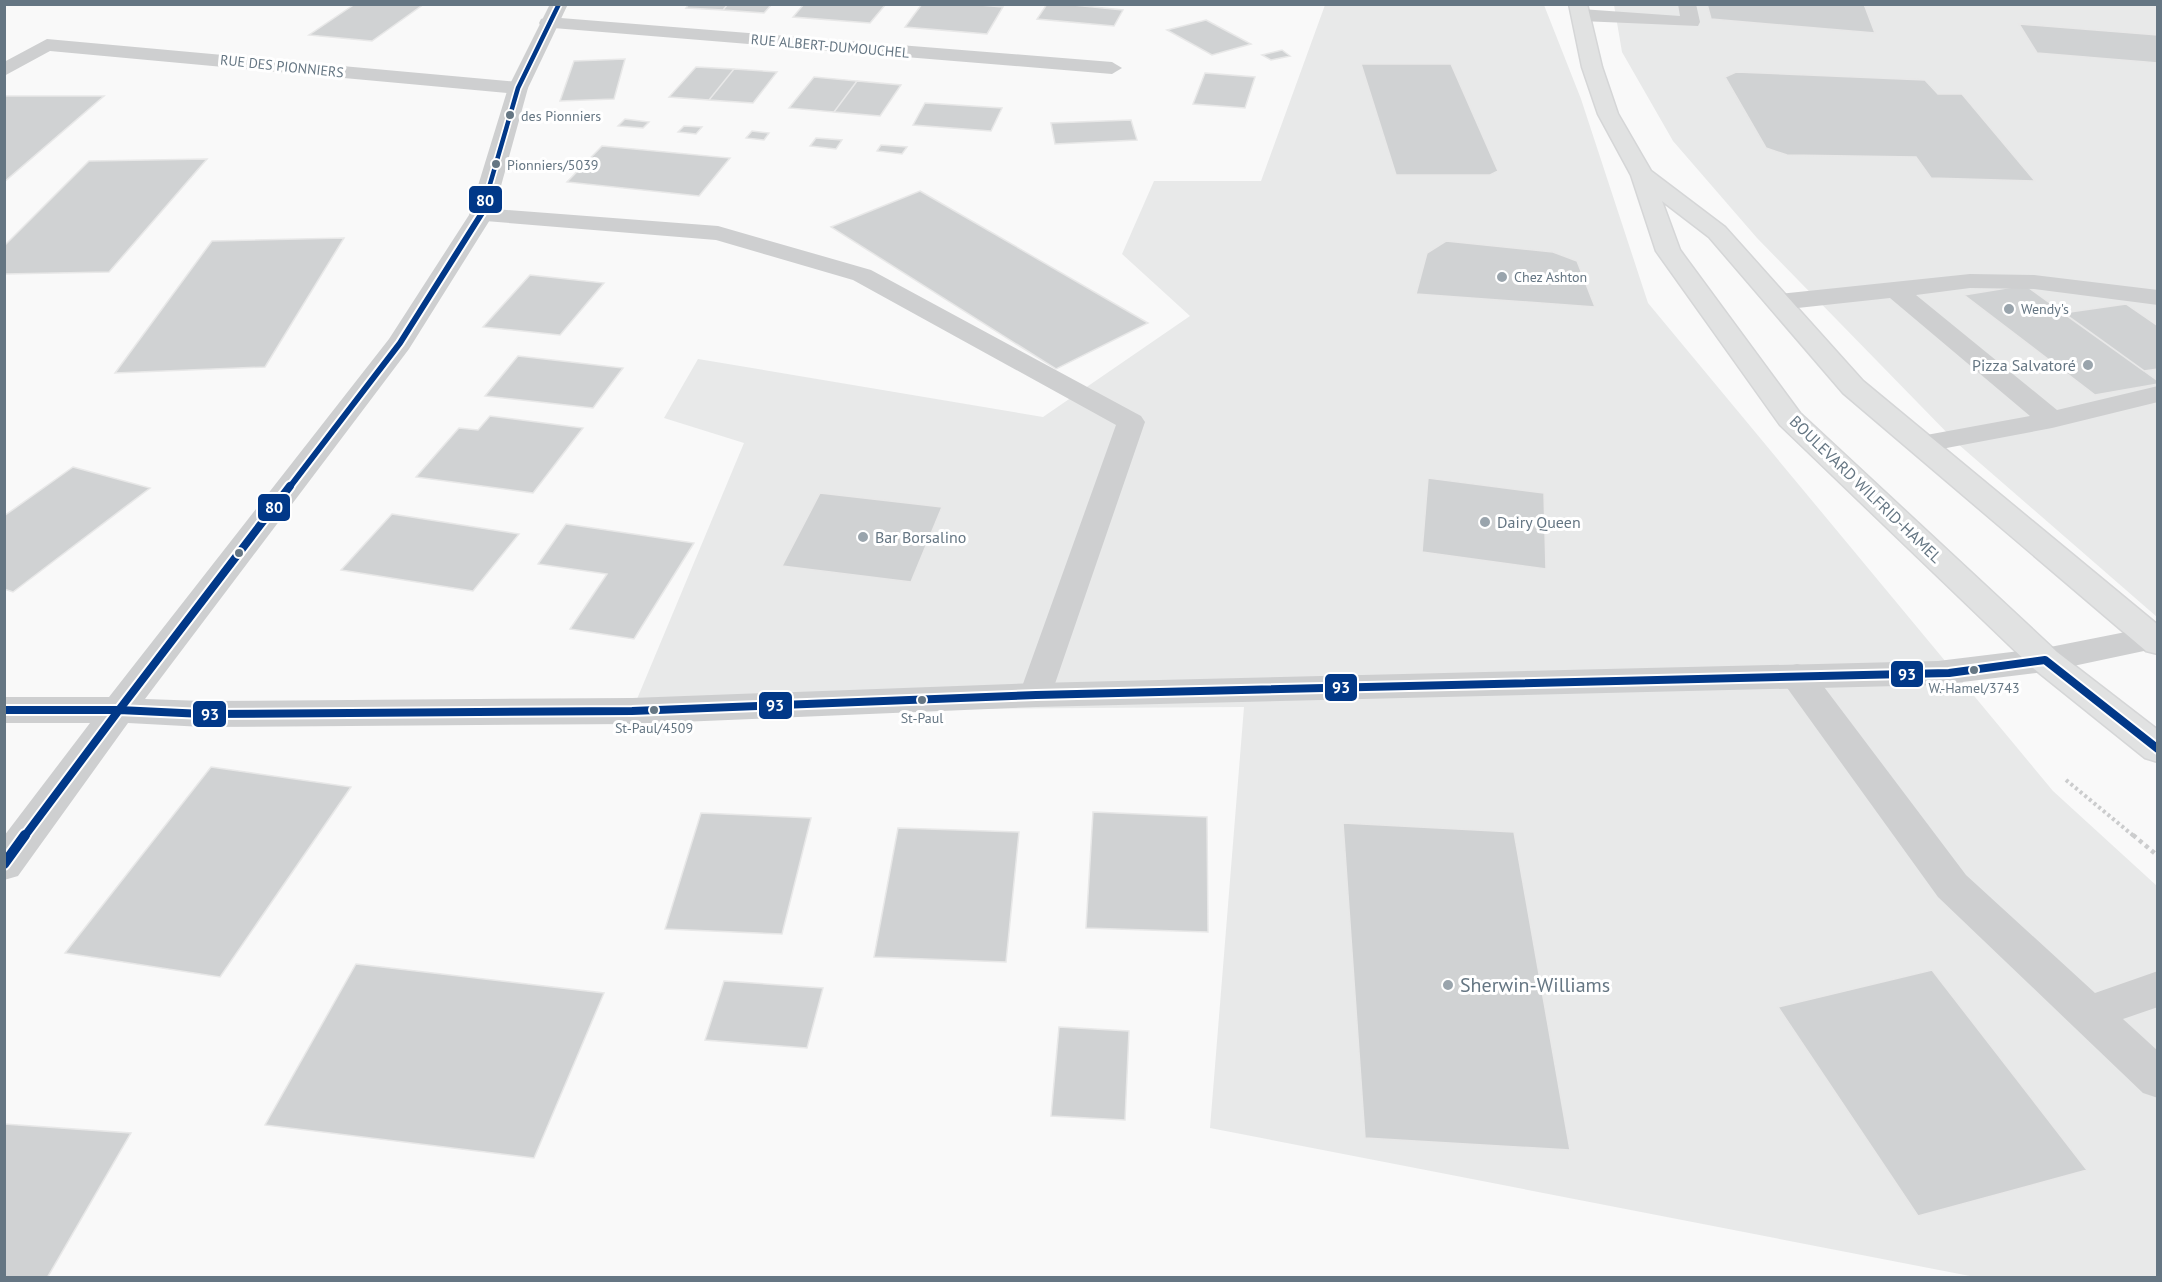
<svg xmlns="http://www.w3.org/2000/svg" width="2162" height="1282" font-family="'PT Sans',sans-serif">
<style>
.built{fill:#e8e9e9}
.building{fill:#d0d2d3;stroke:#e8e8e8;stroke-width:1.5}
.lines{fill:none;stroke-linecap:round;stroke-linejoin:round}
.primary-casing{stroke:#d5d6d7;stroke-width:3}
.path-far1{stroke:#cbcccd;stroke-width:4;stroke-dasharray:3 3;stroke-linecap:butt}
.path{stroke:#cbcccd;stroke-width:4.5;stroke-dasharray:4 4;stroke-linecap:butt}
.service{fill:#cecfd0;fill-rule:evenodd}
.minor{fill:#cecfd0;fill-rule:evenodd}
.tertiary{fill:#cecfd0;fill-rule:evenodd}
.primary{fill:#e1e2e2;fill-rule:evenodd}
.bus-1-far1-casing{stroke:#fff;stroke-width:12}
.bus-1-casing{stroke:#fff;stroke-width:14}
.bus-2-far2-casing{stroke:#fff;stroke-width:8}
.bus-2-far1-casing{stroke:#fff;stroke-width:10}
.bus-2-casing{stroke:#fff;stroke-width:12}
.bus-1-far1{stroke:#013888;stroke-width:8}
.bus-1{stroke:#013888;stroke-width:10}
.bus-2-far2{stroke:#013888;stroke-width:4.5}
.bus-2-far1{stroke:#013888;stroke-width:6}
.bus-2{stroke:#013888;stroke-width:8}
.bus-dot{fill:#657683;stroke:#fff;stroke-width:2}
.poi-dot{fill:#99a4ac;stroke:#fff;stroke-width:2}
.labels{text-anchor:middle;stroke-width:6;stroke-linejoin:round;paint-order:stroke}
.far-street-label{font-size:14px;fill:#657683;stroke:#fff}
.bus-label{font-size:14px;fill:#657683;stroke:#fff}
.far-poi-label{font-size:14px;fill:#657683;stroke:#fff;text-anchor:start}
.poi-label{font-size:16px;fill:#657683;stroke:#fff;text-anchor:start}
.street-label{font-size:16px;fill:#657683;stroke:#fff}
.near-poi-label{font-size:20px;fill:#657683;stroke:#fff;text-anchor:start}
.line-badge{stroke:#fff;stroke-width:2}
.badge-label{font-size:16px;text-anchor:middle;font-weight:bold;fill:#fff}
</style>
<rect width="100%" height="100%" fill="#f9f9f9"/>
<path class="built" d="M1325,5H1544L1581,99L1648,303L2053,791L2157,886V1277H1975L1210,1128L1244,707L632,711L744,443L664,418L698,359L1043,417L1190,316L1122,254L1154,181H1261Z
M1614,5H2157V617L1958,444L1757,238L1673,141L1622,52Z"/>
<path class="building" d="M355,4H424L372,41L309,35Z
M689,4H728L723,10L686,8Z
M728,4H772L764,13L723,10Z
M804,4H886L870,23L793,17Z
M922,4H968L1003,7L987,34L905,27Z
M1047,4H1063L1123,10L1114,26L1037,19Z
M1707,4H1864L1875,33L1711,19Z
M1206,20L1251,44L1212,55L1167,30Z
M2019,24L2158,35V63L2037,53Z
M1282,50L1290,56L1271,60L1262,55Z
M625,59L614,99L560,101L574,61Z
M1361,64H1451L1498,171L1490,175H1396Z
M696,67L734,69L709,100L669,97Z
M734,69L777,72L753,103L709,100Z
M1736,72L1925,80L1938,94H1962L2035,181L1931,178L1916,157L1787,155L1766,148L1725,77Z
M1205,73L1255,77L1245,108L1193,104Z
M814,77L857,81L834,112L789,108Z
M857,81L901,85L880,116L834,112Z
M4,96H104L4,182Z
M925,103L1002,108L991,131L913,125Z
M625,119L649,122L643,128L618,126Z
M1131,120L1137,140L1055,144L1051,123Z
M684,126L702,127L696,134L678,132Z
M752,131L769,133L764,140L746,138Z
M816,138L842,140L836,149L810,146Z
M881,145L907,147L902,154L877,151Z
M602,146L730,158L699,196L567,182Z
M207,159L109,272L4,274V246L89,161Z
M920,191L1148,323L1056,369L831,227Z
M344,238L265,367L115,373L212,241Z
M1446,241L1553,252L1577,261L1595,307L1416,294L1427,253Z
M530,275L604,283L560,335L483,327Z
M2025,285L2158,381V384L2095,395L1964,295Z
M2126,304L2158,326V369L2144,371L2063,313Z
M518,356L623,368L593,408L485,396Z
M490,416L583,428L533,493L416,477L459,428L478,430Z
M73,467L150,488L13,592L4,589V516Z
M1428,478L1544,493L1546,569L1422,552Z
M820,493L942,507L911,582L782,566Z
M392,514L519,534L473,591L341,570Z
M566,524L694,543L634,639L570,629L607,574L538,564Z
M211,767L351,787L220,977L65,953Z
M1093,812L1207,817L1208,932L1086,928Z
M701,813L811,818L782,934L665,929Z
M1343,823L1514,832L1570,1150L1365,1138Z
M898,828L1019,832L1006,962L874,957Z
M356,964L604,993L534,1158L265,1125Z
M1932,970L2087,1170L1918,1216L1778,1007Z
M724,981L823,988L807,1048L705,1040Z
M1059,1027L1129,1031L1125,1120L1051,1116Z
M4,1124L131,1133L47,1278H4Z"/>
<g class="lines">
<g class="primary-casing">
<path id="primary" d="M1569,4H1587L1602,67L1618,114L1651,171L1725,227L1863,381L2158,625V654L2146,651L1843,393L1709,237L1662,201L1680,250L1800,413L2057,652L2158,730V762L2145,758L2033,668L1780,425L1656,251L1631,175L1598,114L1582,67Z"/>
</g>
<path class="path-far1" d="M2066,780L2135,837"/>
<path class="path" d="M2133,835L2158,856"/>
<path class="service" d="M1678,4H1696L1700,22L1698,26L1581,21L1572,15L1581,9L1680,16Z
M481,208L718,226L871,270L1141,416L1145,422L1048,704L1036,707L1024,704L1019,695L1116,425L853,280L716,240L473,220L469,215L473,210Z
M1970,274L2034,275L2158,290V305L2034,289L1970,288L1916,295L2057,410L2158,386V402L2052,428L1920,453L1910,450L1906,444L1910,438L2030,416L1890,298L1779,310L1770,307L1766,302L1770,297L1779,294Z
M1797,664L1809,667L1966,875L2095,993L2158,971V1007L2123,1019L2158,1051V1098L2143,1093L1938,897L1785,685L1780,676L1785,667Z"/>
<path class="minor" d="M548,17L1112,62L1122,68L1112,74L541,27L539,23L541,19Z
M47,39L518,82L525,84L528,88L525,92L518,94L50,51L4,76V62Z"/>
<path class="tertiary" d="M550,4H568L528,88L493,215L409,349L145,699L203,701L632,698L1036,683L1938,661L2045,648L2151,627L2158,628V648L2045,672L1938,685L1036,707L632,724L203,727L128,723L18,876L4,880V836L90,723H4V697H109L389,339L469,215L508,88Z"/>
<use href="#primary" class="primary"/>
<g class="bus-1-far1-casing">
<path id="bus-1-far1" d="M24,837L119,710L203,714L632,711L1036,695L1949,673L2045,660L2158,749"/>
</g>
<g class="bus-1-casing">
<path id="bus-1" d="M4,864L25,835"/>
</g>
<g class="bus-2-far2-casing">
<path id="bus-2-far2" d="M481,215L518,88L559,4"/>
</g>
<g class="bus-2-far1-casing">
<path id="bus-2-far1" d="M289,488L400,343L482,213"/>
</g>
<g class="bus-2-casing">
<path id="bus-2" d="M4,710H119
M119,710L290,486"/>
</g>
<use href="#bus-1-far1" class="bus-1-far1"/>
<use href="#bus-1" class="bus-1"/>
<use href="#bus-2-far2" class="bus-2-far2"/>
<use href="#bus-2-far1" class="bus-2-far1"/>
<use href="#bus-2" class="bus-2"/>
</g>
<g class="bus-dot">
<circle cx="510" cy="115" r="5"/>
<circle cx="496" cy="164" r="5"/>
<circle cx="239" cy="553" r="5"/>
<circle cx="1974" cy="670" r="5"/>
<circle cx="922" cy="700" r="5"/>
<circle cx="654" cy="710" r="5"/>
</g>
<g class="poi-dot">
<circle cx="1502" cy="277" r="6"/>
<circle cx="2009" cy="309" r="6"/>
<circle cx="2088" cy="365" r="6"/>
<circle cx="1485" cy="522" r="6"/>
<circle cx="863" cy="537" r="6"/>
<circle cx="1448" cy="985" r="6"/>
</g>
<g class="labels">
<g class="far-street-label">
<text transform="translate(830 46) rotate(5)" y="5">RUE ALBERT-DUMOUCHEL</text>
<text transform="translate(282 66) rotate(6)" y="5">RUE DES PIONNIERS</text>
</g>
<g class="bus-label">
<text x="521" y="121" text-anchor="start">des Pionniers</text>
<text x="507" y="170" text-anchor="start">Pionniers/5039</text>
<text x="1974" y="693">W.-Hamel/3743</text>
<text x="922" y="723">St-Paul</text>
<text x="654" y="733">St-Paul/4509</text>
</g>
<g class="far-poi-label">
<text x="1514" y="282">Chez Ashton</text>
<text x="2021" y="314">Wendy's</text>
</g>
<g class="poi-label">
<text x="2076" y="371" text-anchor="end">Pizza Salvatoré</text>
<text x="1497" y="528">Dairy Queen</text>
<text x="875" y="543">Bar Borsalino</text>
</g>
<g class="street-label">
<text transform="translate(1866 489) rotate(44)" y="6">BOULEVARD WILFRID-HAMEL</text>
</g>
<g class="near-poi-label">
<text x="1460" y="992">Sherwin-Williams</text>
</g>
</g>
<g class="line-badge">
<rect x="468" y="185" width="35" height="29" rx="6" fill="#013888"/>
<rect x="257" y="493" width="34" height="29" rx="6" fill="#013888"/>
<rect x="1890" y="660" width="34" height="28" rx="6" fill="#013888"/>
<rect x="1324" y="673" width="34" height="29" rx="6" fill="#013888"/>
<rect x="758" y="691" width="35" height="29" rx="6" fill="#013888"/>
<rect x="192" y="700" width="35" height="28" rx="6" fill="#013888"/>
</g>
<g class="badge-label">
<text x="485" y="206">80</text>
<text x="274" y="513">80</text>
<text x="1907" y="680">93</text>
<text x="1341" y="693">93</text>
<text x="775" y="711">93</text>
<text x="210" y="720">93</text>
</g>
<rect width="2162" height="1282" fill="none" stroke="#657683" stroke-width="12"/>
</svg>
